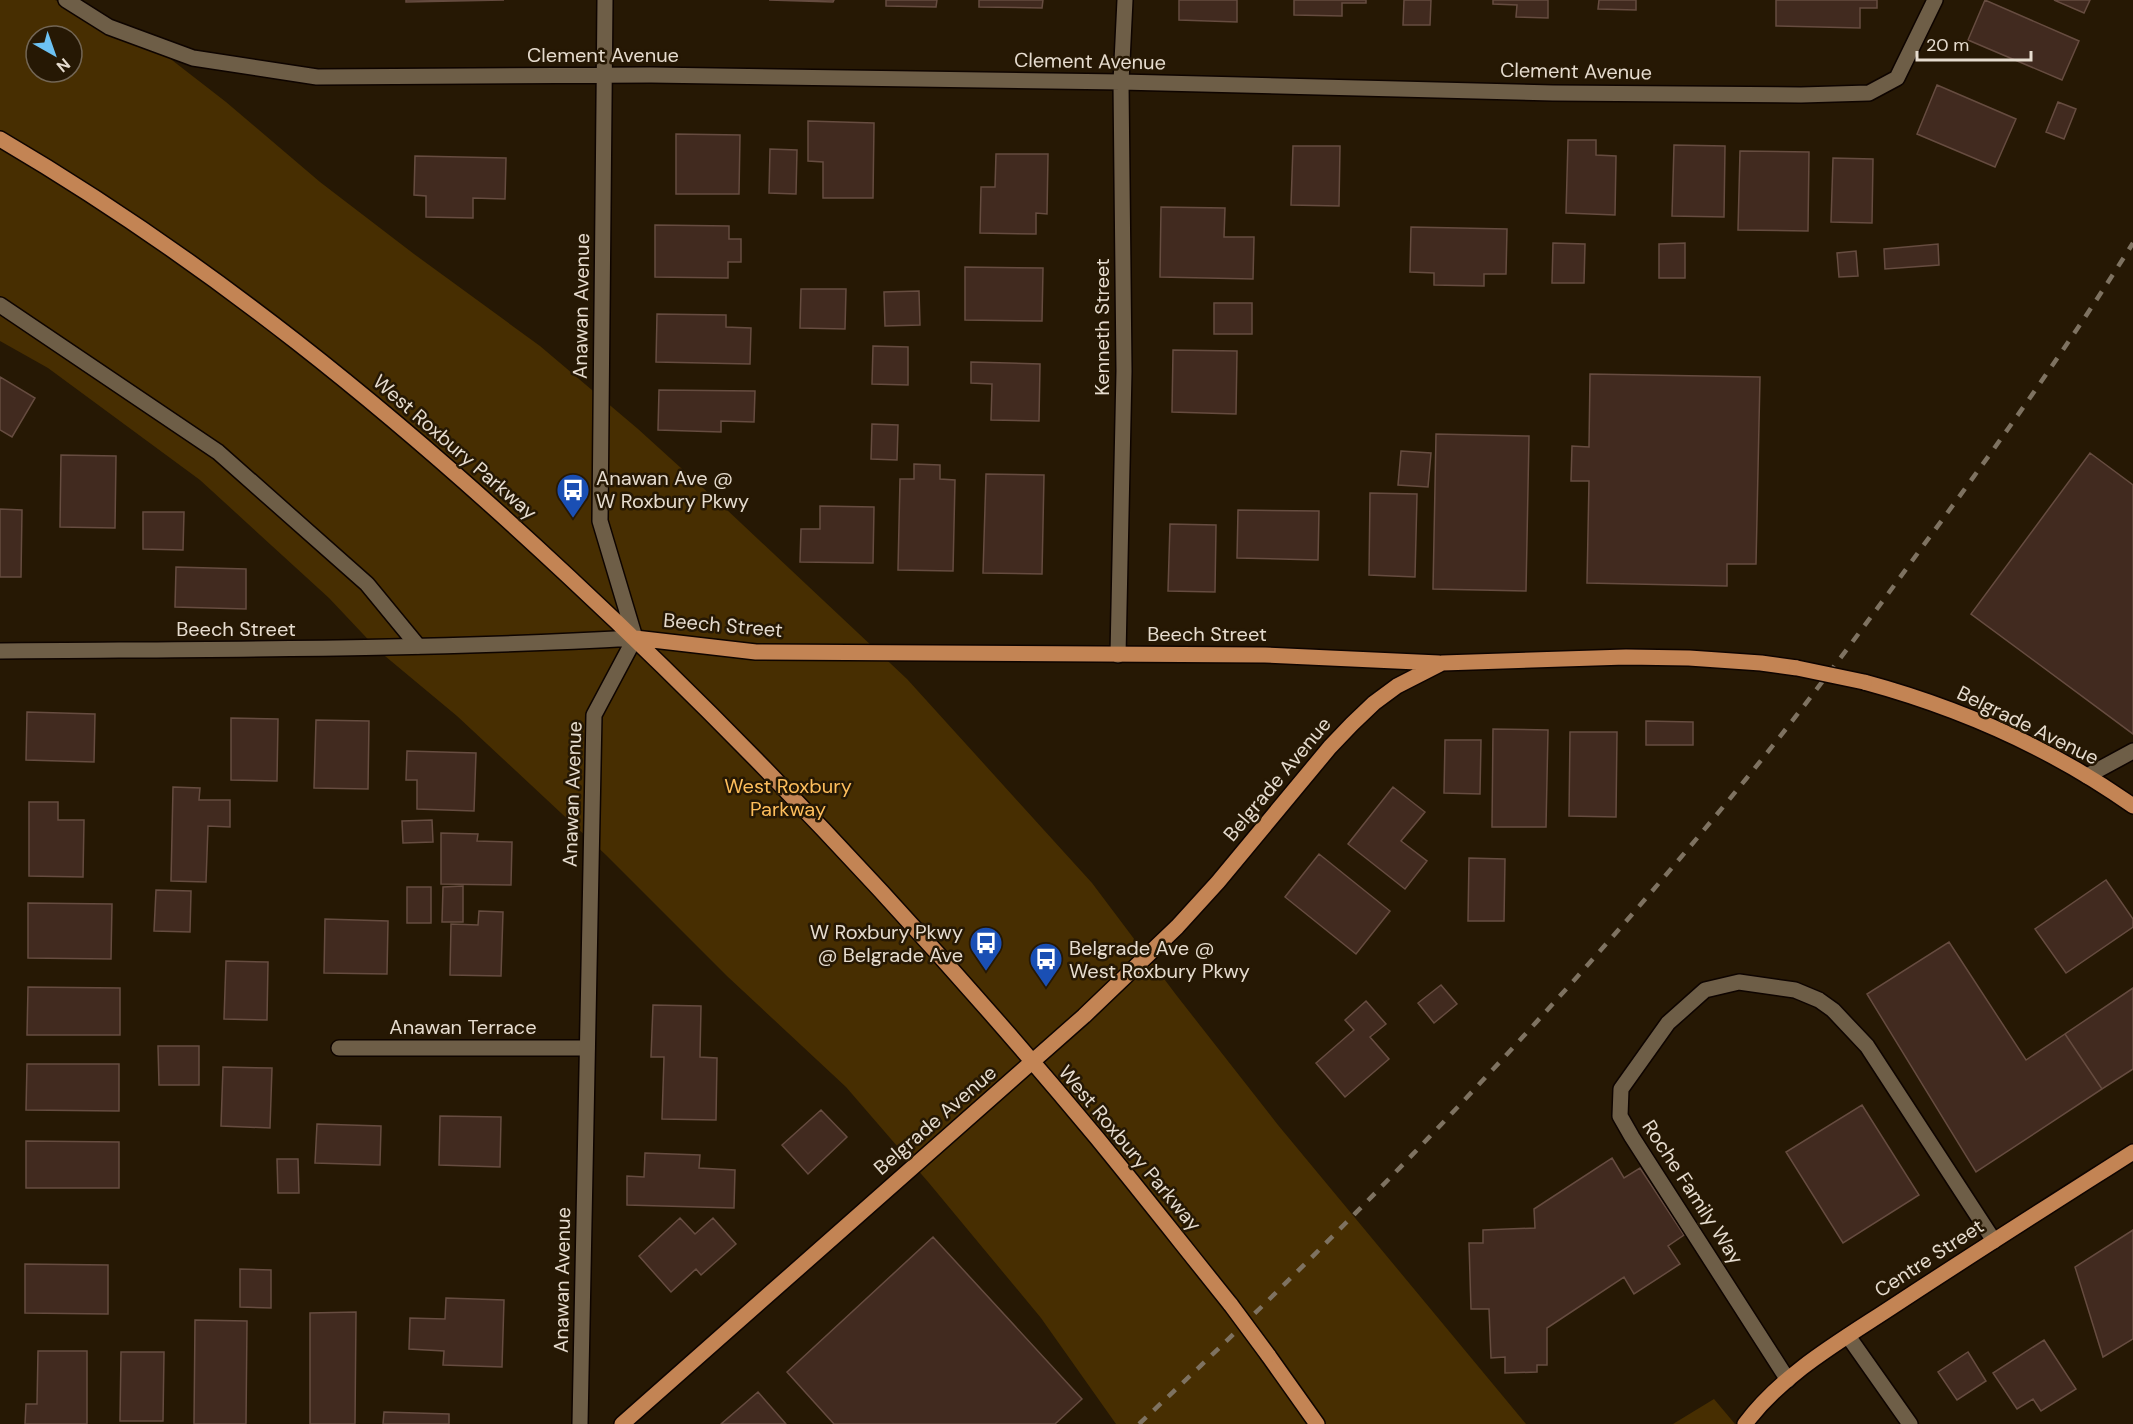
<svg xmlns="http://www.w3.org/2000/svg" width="2133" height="1424" font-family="'DM Sans',sans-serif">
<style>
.green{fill:#472e01;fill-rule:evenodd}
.building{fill:#412a1f;stroke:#664c40;stroke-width:1.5}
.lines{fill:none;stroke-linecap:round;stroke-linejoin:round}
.minor-casing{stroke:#0e0400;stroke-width:18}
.tertiary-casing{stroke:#0e0400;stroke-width:18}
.primary-casing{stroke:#0e0400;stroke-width:18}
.minor{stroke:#6e5e47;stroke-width:15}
.tertiary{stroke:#6e5e47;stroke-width:15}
.primary{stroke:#c38454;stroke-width:15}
.rail{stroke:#7e7261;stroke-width:4.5;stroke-dasharray:10 10;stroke-linecap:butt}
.primary-bridge-casing{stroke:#0e0400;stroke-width:18;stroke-linecap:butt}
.primary-bridge{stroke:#c38454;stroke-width:15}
.labels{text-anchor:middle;stroke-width:5;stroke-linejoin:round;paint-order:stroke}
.street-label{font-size:20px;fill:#e6dccf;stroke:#261804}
.poi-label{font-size:20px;fill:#e6dccf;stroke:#261804;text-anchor:start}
.park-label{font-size:20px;fill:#febe5c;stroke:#261804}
</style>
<rect width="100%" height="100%" fill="#261804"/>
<path class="green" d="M0,0H55L159,50L226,102L320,182L414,254L540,346L638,429L725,508L907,679L1092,883L1177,996L1278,1125L1526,1424H1116L1041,1318L929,1183L846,1087L728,977L606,855L457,716L379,651L329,598L200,480L48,368L0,341ZM36,36H72V72H36Z
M1714,1399L1735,1424H1673Z"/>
<path class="building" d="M406,0H504L406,2Z
M769,0H834L833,2Z
M886,0H937L936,7L886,6Z
M979,0H1043L1042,8L979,7Z
M1179,0H1237V22L1179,20Z
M1294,0H1366V3H1342V16L1294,15Z
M1404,0H1431L1430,25H1403Z
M1493,0H1548V18L1516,17L1517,5L1493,4Z
M1599,0H1636V10L1598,9Z
M1776,0H1877V8H1860V28L1776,26Z
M1985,0L2079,41L2062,80L1968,40Z
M2054,0H2090L2084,13Z
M1937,85L2016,119L1995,167L1917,134Z
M2058,102L2076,109L2064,139L2046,132Z
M808,121L874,123L873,198H823V162L808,161Z
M676,134L740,135L739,194H676Z
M1568,140H1596V155L1616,156L1615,215L1566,213Z
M1674,145L1725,146L1724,217L1672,216Z
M1293,146H1340L1339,206L1291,205Z
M770,149L797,150L796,194L769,193Z
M1740,151L1809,152L1808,231L1738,230Z
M996,154H1048L1047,214L1036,213V234L980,233L981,187H995Z
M415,156L506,158L505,199L473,198V218L426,217V196L414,195Z
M1833,158L1873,159L1872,223L1831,222Z
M1161,207L1225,208L1224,237H1254L1253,279L1160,277Z
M655,225L729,226V239H741V262H728V278L655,277Z
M1411,227L1507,229L1506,274H1484V286L1434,285V273L1410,272Z
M1553,243L1585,244L1584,283H1552Z
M1685,243V278H1659V244Z
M1938,244L1939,265L1885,269L1884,249Z
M1856,251L1858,276L1839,277L1837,253Z
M965,267L1043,268L1042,321L965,320Z
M801,289H846L845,329L800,328Z
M919,291L920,325L885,326L884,292Z
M1214,303H1252V334H1214Z
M657,314L726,315V327L751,328L750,364L656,362Z
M873,346L908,347V385L872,384Z
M1173,350L1237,351L1236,414L1172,412Z
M971,362L1040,364L1039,421L991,420L992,384L971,383Z
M1590,374L1760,377L1756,564H1727V586L1587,583L1589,481H1571L1572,446L1589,447Z
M0,377L35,398L12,437L0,430Z
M659,390L755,391L754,422L721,421V432L658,430Z
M872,424L898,425L897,460L871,459Z
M1436,434L1529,436L1526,591L1433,589Z
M1401,451L1431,453L1428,487L1398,485Z
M2090,453L2133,485V734L1971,614Z
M61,455L116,456L115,528L60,527Z
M914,464L940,465V479L955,480L953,571L898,570L900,479H914Z
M986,474L1044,475L1042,574L983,573Z
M1370,493L1417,494L1415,577L1369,575Z
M820,506L874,507L873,563L800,562L801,529H820Z
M0,509L22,510L21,577H0Z
M1238,510L1319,511L1318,560L1237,558Z
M143,512H184L183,550L143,549Z
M1170,524L1216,525L1215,592L1168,591Z
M176,567L246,569V609L175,607Z
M27,712L95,714L94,762L26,760Z
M231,718L278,719L277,781L231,780Z
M316,720L369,721L368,789L314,788Z
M1646,721L1693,722V745H1646Z
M1493,729L1548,730L1546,827H1492Z
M1570,732H1617L1616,817L1569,816Z
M1445,740H1481L1480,794L1444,793Z
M407,751L476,753L474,811L417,809V780H406Z
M173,787L200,788L199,800H230V827L208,826L206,882L171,881Z
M1393,787L1425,812L1401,841L1427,861L1405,889L1348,844Z
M29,802H58V820H84L83,877L29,876Z
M432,820L433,842L403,843L402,821Z
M441,833L478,834L477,841L512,842L511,885L441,884Z
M1319,854L1390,911L1356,954L1285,897Z
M1469,858L1505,859L1504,921H1468Z
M2106,880L2133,919V927L2066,973L2035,929Z
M463,886V922H442L443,887Z
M407,887H431V923H407Z
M156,890L191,891L190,932L154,931Z
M28,903L112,904L111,959L28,958Z
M479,911L503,912L501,976L450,975L451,924L478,925Z
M325,919L388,921L387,974L324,973Z
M1949,942L2026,1060L2065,1034L2102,1089L1976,1172L1867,994Z
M226,961L268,962L267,1020L224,1019Z
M1441,985L1457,1004L1434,1023L1418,1003Z
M28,987L120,988V1035H27Z
M2133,988V1069L2102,1089L2065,1034Z
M1366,1001L1386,1024L1370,1037L1389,1059L1345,1097L1316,1063L1354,1030L1345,1020Z
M653,1005L701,1006L700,1057L717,1058L716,1120L662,1119L664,1057H651Z
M158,1046H199V1085H159Z
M27,1064H119V1111L26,1110Z
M223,1067L272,1068L270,1128L221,1126Z
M1862,1105L1919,1195L1843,1243L1786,1152Z
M821,1110L847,1137L808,1174L782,1145Z
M440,1116L501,1117L500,1167L439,1165Z
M317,1124L381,1126L380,1165L315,1163Z
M26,1141L119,1142V1188H26Z
M645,1153L700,1155L699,1168L735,1170L734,1208L627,1205V1176L644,1177Z
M1612,1158L1624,1178L1640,1168L1684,1235L1668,1246L1680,1264L1634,1294L1624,1277L1547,1328V1365H1537V1372L1505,1373V1357L1491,1358L1489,1309H1471L1469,1243H1483V1230L1535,1228L1534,1209Z
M277,1159H298L299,1193H278Z
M680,1218L695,1234L713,1218L736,1244L701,1275L696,1269L671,1292L639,1256Z
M2133,1230V1339L2103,1357L2075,1267Z
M933,1237L1082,1399L1055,1424H834L787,1372Z
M25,1264L108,1265V1314L25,1313Z
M240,1269L271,1270V1308L240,1307Z
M446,1298L504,1300L502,1367L443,1365L444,1351L409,1349L410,1318L445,1319Z
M356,1312L355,1424H310V1313Z
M195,1320L247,1321L246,1424H194Z
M2044,1340L2076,1389L2041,1411L2033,1399L2017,1409L1993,1373Z
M38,1351H87V1424H25L26,1404H37Z
M121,1352H164L163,1421H120Z
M1968,1352L1986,1381L1957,1400L1938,1372Z
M758,1392L786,1424H721Z
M384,1412L449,1414V1424H383Z"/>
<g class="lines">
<g class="minor-casing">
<path id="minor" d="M66,0L109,27L193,58L317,77L651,75L1121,82L1553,93L1801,95L1869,93L1897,78L1935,0
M605,0L600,521L635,638
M0,305L218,452L367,584L418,646
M1118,655L1124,371L1121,82L1125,0
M2087,776L2133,751
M339,1048H587
M1848,1336L1910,1424
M1788,1380L1632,1137L1620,1116L1621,1089L1668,1023L1705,990L1739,982L1795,990L1819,1000L1833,1010L1867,1046L1994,1241"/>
</g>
<g class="tertiary-casing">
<path id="tertiary" d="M0,651C212,649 424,650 635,638
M580,1424L594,715L635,638"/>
</g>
<g class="primary-casing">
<path id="primary" d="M0,139C208,261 393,412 569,577C757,752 933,941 1097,1138C1142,1193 1186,1249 1231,1305
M635,638L756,652L1265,655L1439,663
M1864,682C1960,708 2051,748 2133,806
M1268,1355L1317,1424
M622,1424L1084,1016L1177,927L1218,882L1330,747L1352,724L1374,703L1397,686L1442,663L1626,657L1689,658L1761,663L1797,668
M1745,1424C1783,1373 1842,1340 1895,1305C1974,1253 2053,1203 2133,1152"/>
</g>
<use href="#minor" class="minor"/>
<use href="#tertiary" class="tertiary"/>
<use href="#primary" class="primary"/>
<path class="rail" d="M1139,1424C1355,1222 1559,1008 1746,779C1807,704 1864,627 1920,550C1994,450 2067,348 2133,243"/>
<g class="primary-bridge-casing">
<path id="primary-bridge" d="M1797,668L1864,682
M1231,1305L1268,1355"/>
</g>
<use href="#primary-bridge" class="primary-bridge"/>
</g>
<defs>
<g id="bus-pin" transform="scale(1.725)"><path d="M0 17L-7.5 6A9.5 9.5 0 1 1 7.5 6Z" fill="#1a4fb4" stroke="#261804"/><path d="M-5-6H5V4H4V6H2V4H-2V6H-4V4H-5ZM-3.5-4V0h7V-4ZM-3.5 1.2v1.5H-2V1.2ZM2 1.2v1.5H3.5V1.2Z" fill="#fff"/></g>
</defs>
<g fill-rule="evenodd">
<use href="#bus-pin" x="573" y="490"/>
<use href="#bus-pin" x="986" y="943"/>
<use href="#bus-pin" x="1046" y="959"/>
</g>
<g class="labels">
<g class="street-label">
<text x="603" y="62">Clement Avenue</text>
<text transform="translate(1090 61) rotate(1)" y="7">Clement Avenue</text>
<text transform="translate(1576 71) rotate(1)" y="7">Clement Avenue</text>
<text transform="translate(581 306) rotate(-89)" y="7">Anawan Avenue</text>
<text transform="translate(1102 327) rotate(-90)" y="7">Kenneth Street</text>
<text transform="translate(455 447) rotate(41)" y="7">West Roxbury Parkway</text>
<text transform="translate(723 625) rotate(5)" y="7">Beech Street</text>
<text x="236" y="636">Beech Street</text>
<text x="1207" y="641">Beech Street</text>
<text transform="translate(2028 725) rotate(26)" y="7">Belgrade Avenue</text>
<text transform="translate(1277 779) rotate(-50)" y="7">Belgrade Avenue</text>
<text transform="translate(572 794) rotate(-88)" y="7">Anawan Avenue</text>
<text x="463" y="1034">Anawan Terrace</text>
<text transform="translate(935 1120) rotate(-41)" y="7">Belgrade Avenue</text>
<text transform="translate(1130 1148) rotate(50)" y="7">West Roxbury Parkway</text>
<text transform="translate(1693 1192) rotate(57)" y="7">Roche Family Way</text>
<text transform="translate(1929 1258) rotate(-33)" y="7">Centre Street</text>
<text transform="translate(562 1280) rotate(-89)" y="7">Anawan Avenue</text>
</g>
<g class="poi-label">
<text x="596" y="485">Anawan Ave @<tspan x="596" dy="23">W Roxbury Pkwy</tspan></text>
<text x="963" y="939" text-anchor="end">W Roxbury Pkwy<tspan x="963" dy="23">@ Belgrade Ave</tspan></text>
<text x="1069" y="955">Belgrade Ave @<tspan x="1069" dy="23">West Roxbury Pkwy</tspan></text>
</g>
<g class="park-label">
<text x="788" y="793">West Roxbury<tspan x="788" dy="23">Parkway</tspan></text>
</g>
</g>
<g transform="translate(54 54) rotate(140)"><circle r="28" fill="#261804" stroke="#736655" stroke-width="1.5"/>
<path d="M0-4.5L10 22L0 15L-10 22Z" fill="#6dc2f3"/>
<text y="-9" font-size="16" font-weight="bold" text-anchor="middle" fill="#e6dccf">N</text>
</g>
<path d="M1917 51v9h114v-9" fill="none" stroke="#e6dccf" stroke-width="3"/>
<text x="1926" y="51" font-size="18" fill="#e6dccf" stroke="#261804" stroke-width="4.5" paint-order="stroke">20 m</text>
</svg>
